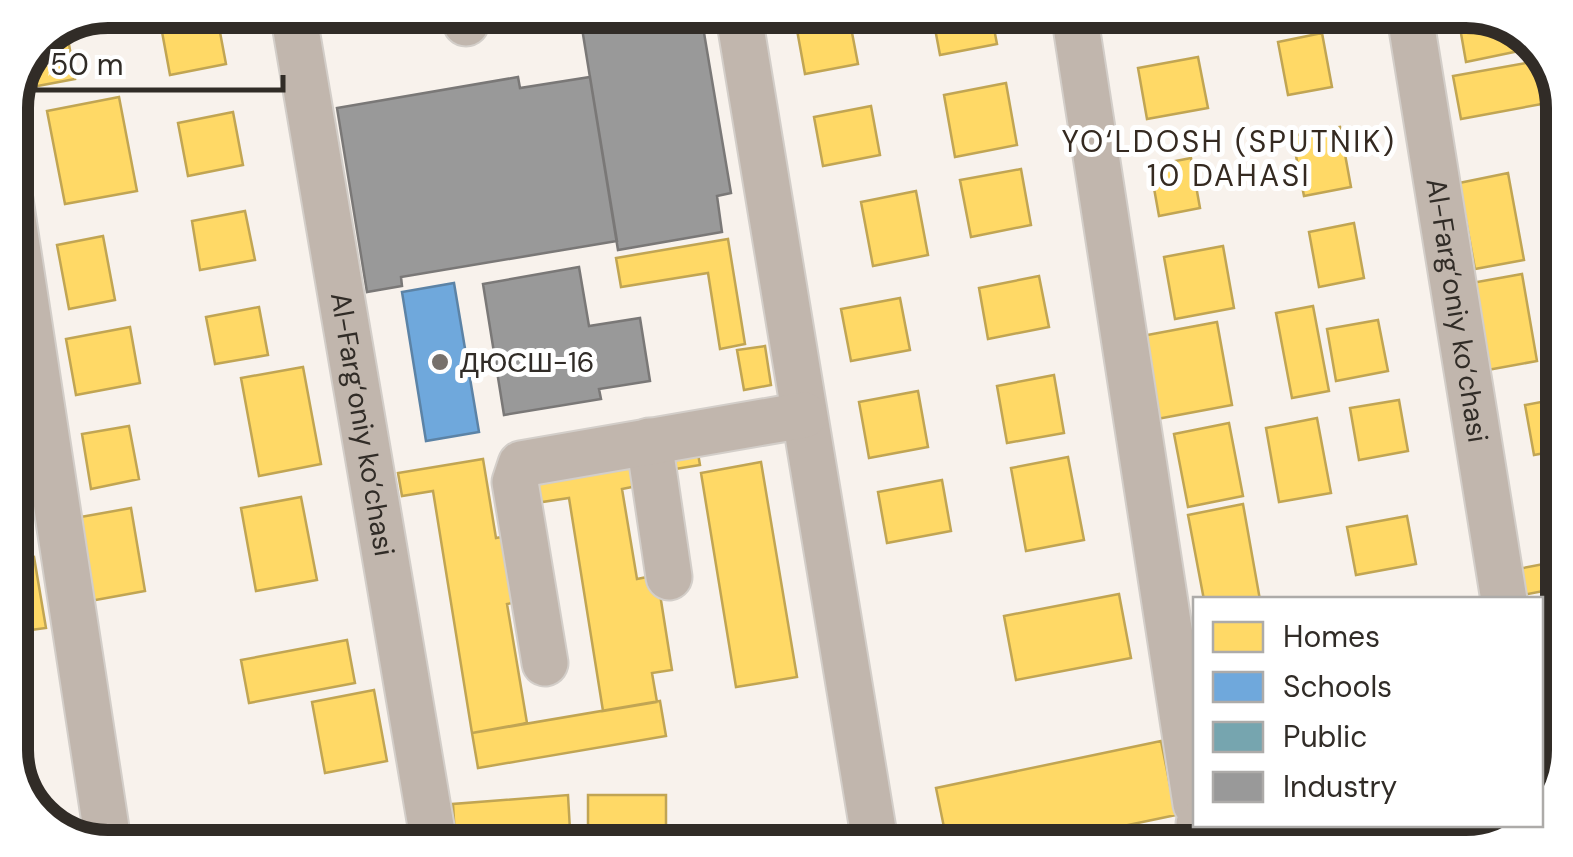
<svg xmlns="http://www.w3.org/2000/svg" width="1573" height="857" font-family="'DM Sans',sans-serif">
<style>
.homes{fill:#ffd966;stroke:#c1a553;stroke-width:2.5}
.schools{fill:#6fa8dc;stroke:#5c83a6;stroke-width:2.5}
.public{fill:#76a5af;stroke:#618186;stroke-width:2.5}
.industry{fill:#999;stroke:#7a7877;stroke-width:2.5}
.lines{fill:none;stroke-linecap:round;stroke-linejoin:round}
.minor-casing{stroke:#d3cec9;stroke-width:49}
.minor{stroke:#c1b6ad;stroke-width:45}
.poi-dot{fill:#77716c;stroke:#fff;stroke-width:4}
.labels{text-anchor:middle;stroke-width:10;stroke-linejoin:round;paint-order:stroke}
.street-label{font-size:28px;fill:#312c27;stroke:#fff}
.poi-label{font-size:28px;fill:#312c27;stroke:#fff;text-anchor:start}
.neighbourhood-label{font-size:30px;letter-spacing:2.5px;fill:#352a21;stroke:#fff}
.rim{fill:none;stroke:#312c27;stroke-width:12}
</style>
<rect width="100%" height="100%" fill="#f8f2ec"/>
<path class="homes" d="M216,11L226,64L170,75L160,21Z
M811,16L849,17L858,64L805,74L795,19Z
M933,18H992L997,44L940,55Z
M1131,19L1174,20L1133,28Z
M1459,22L1514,23L1519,51L1466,62Z
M66,27L75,79L16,90L39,38Z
M1322,33L1332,87L1288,95L1278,42Z
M1198,57L1208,108L1147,119L1138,68Z
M1537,61L1558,101L1461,119L1453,76Z
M1006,83L1017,145L955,157L944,95Z
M119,97L137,191L65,204L47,111Z
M871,106L880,155L823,166L814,117Z
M233,112L243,165L188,176L178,123Z
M1340,127L1351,187L1304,196L1292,136Z
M1191,158L1200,208L1159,216L1150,166Z
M1021,169L1031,225L971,237L960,180Z
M1508,173L1524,260L1475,269L1459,183Z
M916,191L928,255L873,266L861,202Z
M245,211L255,260L200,270L192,221Z
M1354,223L1364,278L1319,287L1309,232Z
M103,236L115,300L69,309L57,245Z
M728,239L745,344L720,349L708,273L621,287L616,258Z
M1223,246L1234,308L1175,319L1164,257Z
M1522,274L1537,361L1482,371L1466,284Z
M1039,276L1049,327L988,339L979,288Z
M900,298L910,350L851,361L841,309Z
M1313,306L1329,391L1292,398L1276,313Z
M259,307L268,355L215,364L206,317Z
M1378,320L1388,371L1336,381L1327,329Z
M1217,322L1232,405L1157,419L1142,336Z
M130,327L140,383L76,395L66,339Z
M765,346L771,385L744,390L737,350Z
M303,367L321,464L259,476L241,378Z
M1054,375L1064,433L1007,443L997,386Z
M918,391L928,447L869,458L859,402Z
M1557,399L1556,451L1534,455L1525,405Z
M1399,400L1408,451L1359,460L1350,408Z
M1317,418L1331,493L1279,502L1266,428Z
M1229,423L1243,496L1188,507L1174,434Z
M129,426L139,479L91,489L82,434Z
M696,442L700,465L663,471L659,448Z
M632,456L637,486L622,489L637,579L657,575L672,670L652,673L657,702L603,711L569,498L529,504L524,474Z
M1068,457L1084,540L1026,551L1011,468Z
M483,459L496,538L507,536L518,602L507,604L527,723L472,733L433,491L402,496L398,473Z
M761,462L797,677L736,687L701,473Z
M942,480L951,531L887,543L878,492Z
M301,497L317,580L256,591L241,508Z
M1556,500L1555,554L1552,555L1543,502Z
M1243,504L1260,600H1204L1188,515Z
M131,508L145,591L90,601L75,518Z
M1407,516L1416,564L1356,575L1347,527Z
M34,557L46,628L23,631L11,561Z
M1554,562V589L1523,595L1518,569Z
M1119,594L1131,658L1016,680L1004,616Z
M347,640L355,683L249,703L241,660Z
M374,690L387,761L325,773L312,702Z
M660,701L666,736L478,768L472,733Z
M1161,741L1176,815L1042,843L947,842L936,788Z
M568,795L570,830L455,838L453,804Z
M588,795H666V836H588Z"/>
<path class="schools" d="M454,283L479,432L426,441L402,292Z"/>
<path class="public" d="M1339,824H1500L1502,837L1466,847L1264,845L1262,838Z"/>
<path class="industry" d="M625,15H652L654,23L701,15L731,193L717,196L722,232L618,250L581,22Z
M518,77L520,88L590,77L617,241L401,277L402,286L367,292L337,108Z
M579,267L589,326L640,318L650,381L599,389L601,399L504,415L483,284Z"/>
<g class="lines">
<g class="minor-casing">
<g id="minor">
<path id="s1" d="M293,12L433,838"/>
<path d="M464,13L466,23"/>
<path d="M739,16L875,842"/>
<path d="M1075,19L1196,804"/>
<path id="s2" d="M1411,22L1504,600"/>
<path d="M10,200L107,835"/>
<path d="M649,441L669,577"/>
<path d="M545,663L515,482L521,464L804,415"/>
<path d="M1540,760L1551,759"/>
<path d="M1199,824L1202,845"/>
</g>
</g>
<use href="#minor" class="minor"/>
</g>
<circle class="poi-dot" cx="440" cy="362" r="10"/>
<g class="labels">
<g class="street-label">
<text dy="10" stroke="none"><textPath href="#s2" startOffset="292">Al-Farg‘oniy ko‘chasi</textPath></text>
<text dy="10" stroke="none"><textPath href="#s1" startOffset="418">Al-Farg‘oniy ko‘chasi</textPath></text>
</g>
<g class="poi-label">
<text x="460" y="372">ДЮСШ-16</text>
</g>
<g class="neighbourhood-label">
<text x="1229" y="152">YO‘LDOSH (SPUTNIK)<tspan x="1229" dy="34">10 DAHASI</tspan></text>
</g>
</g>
<path d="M0 0H1573V857H0ZM108 28H1466A80 80 0 0 1 1546 108V750A80 80 0 0 1 1466 830H108A80 80 0 0 1 28 750V108A80 80 0 0 1 108 28Z" fill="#fff" fill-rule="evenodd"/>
<path class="rim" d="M108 28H1466A80 80 0 0 1 1546 108V750A80 80 0 0 1 1466 830H108A80 80 0 0 1 28 750V108A80 80 0 0 1 108 28Z"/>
<rect x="1193" y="597" width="350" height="230" fill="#ffffff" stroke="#adaba9" stroke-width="2.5"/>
<rect x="1213" y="622" width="50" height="30" fill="#ffd966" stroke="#adaba9" stroke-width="2.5"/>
<text x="1283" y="647" font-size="30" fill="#312c27">Homes</text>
<rect x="1213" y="672" width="50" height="30" fill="#6fa8dc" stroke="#adaba9" stroke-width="2.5"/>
<text x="1283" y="697" font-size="30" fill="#312c27">Schools</text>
<rect x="1213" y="722" width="50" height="30" fill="#76a5af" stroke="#adaba9" stroke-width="2.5"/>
<text x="1283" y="747" font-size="30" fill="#312c27">Public</text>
<rect x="1213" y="772" width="50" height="30" fill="#999999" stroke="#adaba9" stroke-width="2.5"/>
<text x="1283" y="797" font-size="30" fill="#312c27">Industry</text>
<path d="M35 75v15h248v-15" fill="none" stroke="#312c27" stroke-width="5"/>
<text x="50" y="75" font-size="30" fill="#312c27" stroke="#ffffff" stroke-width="8" paint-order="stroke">50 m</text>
</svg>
